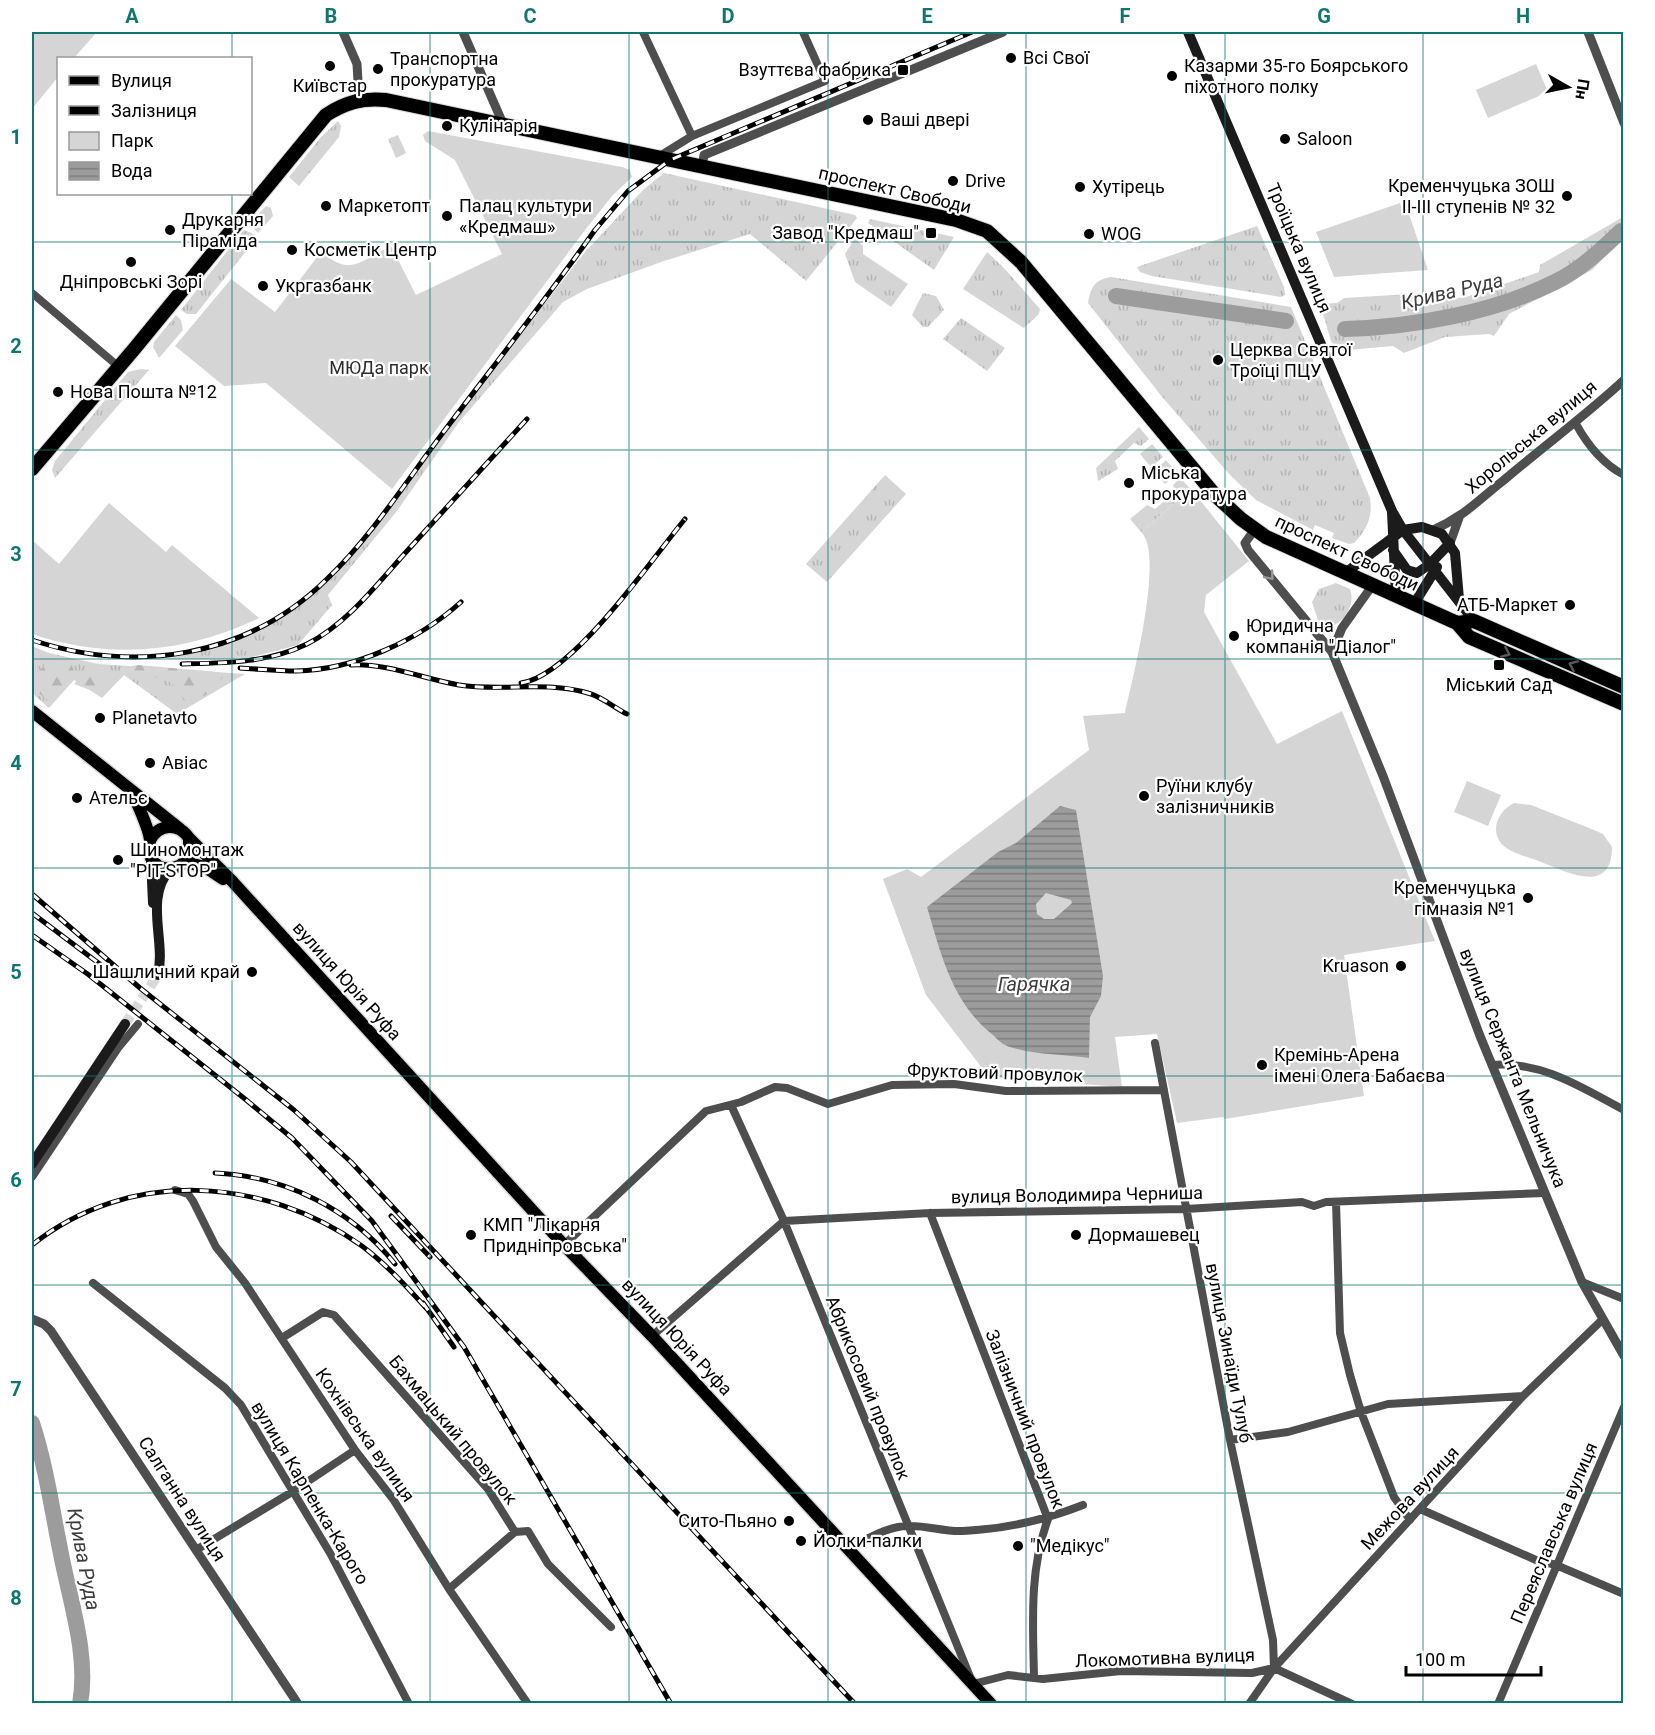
<svg xmlns="http://www.w3.org/2000/svg" width="1655" height="1735" font-family="Roboto,sans-serif">
<style>
.grass{fill:url(#grass-tufts)}
.forest{fill:url(#forest-firs)}
.park{fill:#d5d5d5}
.water{fill:url(#water-rules);fill-rule:evenodd}
.lines{fill:none;stroke-linecap:round;stroke-linejoin:round}
.river{stroke:#9c9c9c;stroke-width:16}
.secondary-tunnel{stroke:#d9d9d9;stroke-width:10;stroke-dasharray:10 5;stroke-linecap:butt}
.primary-casing{stroke:#dbdbdb;stroke-width:15}
.trunk-casing{stroke:#dbdbdb;stroke-width:16}
.minor{stroke:#4e4e4e;stroke-width:8}
.tertiary{stroke:#4e4e4e;stroke-width:9}
.secondary{stroke:#1b1b1b;stroke-width:10}
.primary{stroke:#000;stroke-width:12}
.trunk{stroke:#000;stroke-width:14}
.rail-casing{stroke:#000;stroke-width:5}
.rail{stroke:#fff;stroke-width:3;stroke-dasharray:9;stroke-linecap:butt}
.oneway{stroke:#959595}
.oneway2{stroke:#595959}
.grid{fill:none;stroke:#0f766e;stroke-width:1.5;stroke-opacity:0.55}
.poi-dot{fill:#000;stroke:#fff;stroke-width:2}
.labels{text-anchor:middle;stroke-width:4.5;stroke-linejoin:round;paint-order:stroke}
.poi-label{font-size:18px;fill:#000;stroke:#fff;text-anchor:start}
.street-label{font-size:18px;fill:#000;stroke:#fff}
.park-label{font-size:18px;fill:#2c2c2c;stroke:#fff}
.water-label{font-size:20px;font-style:italic;fill:#3d3d3d;stroke:#fff}
.neatline{fill:none;stroke:#0f766e;stroke-width:2}
.grid-label{font-size:20px;text-anchor:middle;font-weight:bold;fill:#0f766e}
</style>
<defs>
<pattern id="grass-tufts" width="24" height="20" patternUnits="userSpaceOnUse" patternTransform="scale(1.5)"><rect width="24" height="20" fill="#d5d5d5"/><path d="M3 7l-1-3M5 7V3M7 7l1-3M15 17l-1-3M17 17v-4M19 17l1-3" fill="none" stroke="#b5b5b5"/></pattern>
<pattern id="forest-firs" width="22" height="20" patternUnits="userSpaceOnUse" patternTransform="scale(1.5)"><rect width="22" height="20" fill="#d5d5d5"/><path d="M5 1l3.5 6h-7zM16 11l3.5 6h-7z" fill="#b5b5b5"/></pattern>
<pattern id="water-rules" width="6" height="5" patternUnits="userSpaceOnUse" patternTransform="scale(1.5)"><rect width="6" height="5" fill="#9c9c9c"/><path d="M0 2.5h6" fill="none" stroke="#7d7d7d"/></pattern>
</defs>
<rect width="100%" height="100%" fill="#fff"/>
<path class="grass" d="M338,121L341,126L339,137L299,186L289,177L321,137Z
M398,135L406,153L396,158L388,139Z
M664,173L855,215L857,218L806,281L750,234L661,262L587,289L563,302L459,422L397,511L328,595L332,605L298,645L245,659H167C239,639 276,629 332,576L585,252L644,189Z
M266,206L271,208L273,216L258,233L252,227L253,220Z
M1623,217V238L1592,270L1509,314L1494,336L1489,334L1445,337L1404,353L1393,346L1337,351L1331,341L1320,304L1337,303L1344,298L1428,293L1435,300L1466,297L1539,272L1540,265Z
M870,219L954,237L934,270L868,223Z
M1257,226L1284,287L1285,295L1281,297L1152,276L1140,272L1137,267Z
M244,230L254,234L255,240L196,314H187L181,310Z
M855,238L863,246V254L908,284L891,307L855,282L845,254Z
M987,252L1003,267L1040,309L1039,314L1024,328L963,289Z
M1111,277L1291,307L1370,498C1373,516 1367,530 1354,543L1349,544L1332,538L1334,533L1315,525L1313,530L1256,500L1230,475L1163,398L1088,303C1091,287 1094,280 1111,277Z
M923,293L936,296L944,310L928,327H923L912,315Z
M176,315L181,320L183,330L159,358L153,347L154,342Z
M961,318L1005,348L987,371L943,339Z
M141,369L149,370L55,478L52,470L55,461L123,378L128,372Z
M1139,427L1149,439L1141,446L1134,443L1115,461L1118,469L1098,481L1096,468Z
M1152,444L1163,457L1151,467L1140,454Z
M1166,460L1177,473L1165,484L1154,471Z
M885,475L906,494L827,582L806,564Z
M1180,478L1191,489L1141,532L1130,519L1147,505L1155,509L1175,492L1173,485Z
M1336,583L1350,589C1356,605 1344,622 1329,628L1318,620L1312,602L1319,589Z
M32,646L49,653L99,664L245,674L177,714L124,675L102,698L74,680L49,708L32,693Z"/>
<path class="forest" d="M61,658L71,664L76,675L49,701L32,688V678L51,659Z
M138,665L218,672L224,676L206,695L186,702C164,663 151,687 129,672L132,666Z
M118,673L111,685L101,694L74,684L83,675Z"/>
<path class="park" d="M32,32H97L74,58H58V77L32,109Z
M1536,64L1548,92L1488,118L1476,90Z
M428,131L622,167L630,170L632,177L612,196L582,234L392,489L266,383L224,386L175,346L231,279L275,312L321,252C352,277 359,261 391,246L416,295L502,254L455,160L425,141L423,135Z
M1400,203L1403,213L1408,211L1428,270L1334,277L1316,232Z
M1191,489L1249,561L1206,595L1204,612L1277,744L1342,711L1435,941L1344,955L1364,1096L1225,1119L1223,1117L1177,1123L1157,1034L1115,1037L1122,1087L989,1077L926,995L883,879L907,869L921,877L1089,750L1083,716L1125,713C1132,681 1165,553 1141,532Z
M109,503L166,552L172,545L259,618C187,653 108,660 32,634V540L59,564Z
M1467,781L1501,795L1488,826L1454,812Z
M1514,803L1531,805L1594,830L1603,834L1612,847C1612,896 1567,872 1541,862C1529,857 1508,853 1500,842C1490,827 1500,810 1514,803Z"/>
<path class="water" d="M1060,806L1076,810L1103,976L1101,996L1090,1017L1089,1058C1062,1054 1032,1055 1007,1046C1002,1044 997,1039 993,1035C952,1003 941,954 927,907L998,852L1016,843ZM1046,893L1071,900L1072,903L1054,919H1044L1037,914L1036,904Z"/>
<g class="lines">
<path class="river" d="M1116,296L1286,321
M1345,329C1413,327 1493,313 1555,282C1580,270 1601,250 1621,231
M32,1423C46,1466 52,1510 61,1554C70,1601 89,1656 80,1704"/>
<path class="secondary-tunnel" d="M125,1024L158,975"/>
<g class="primary-casing">
<path id="primary" d="M32,711L180,829
M131,792C137,802 149,829 150,840C150,847 147,851 151,858C160,874 180,870 189,857V838C178,822 159,824 150,840
M189,838L232,881L564,1245L652,1336L991,1704
M185,862L205,867L223,879"/>
</g>
<g class="trunk-casing">
<path id="trunk" d="M32,469L135,348L326,115C346,102 362,98 386,100L956,220L987,231L1021,262L1215,495L1241,519L1266,537L1457,623L1469,637L1624,704
M1457,623L1474,621L1624,687"/>
</g>
<path class="minor" d="M643,32L692,136
M658,157L692,136L825,81L803,32
M32,293L119,367
M1576,424C1587,444 1603,464 1624,475
M1155,1043L1230,1440L1273,1640L1274,1668
M1492,1065C1542,1061 1581,1087 1624,1110
M731,1105L784,1221L973,1684L1008,1675L1043,1679L1121,1671L1252,1673L1274,1668L1352,1704
M32,1177L118,1048L138,1024
M175,1190L188,1194L193,1201L216,1247L245,1283L355,1450L393,1499L449,1589L528,1704
M1336,1202L1340,1333L1350,1375L1361,1412L1394,1497L1410,1520
M930,1213L1048,1519C1029,1570 1033,1624 1034,1678
M564,1245L706,1111L741,1102L775,1087L787,1088L828,1104L892,1085L954,1084L1006,1091L1164,1090
M1582,1282L1624,1299
M93,1283L225,1388L241,1405L330,1553L409,1704
M652,1336L784,1221L930,1213L1186,1209L1302,1202L1314,1206L1326,1202L1545,1193
M282,1338L323,1312L334,1315L488,1489L515,1532L528,1531L548,1564L611,1627
M1230,1440L1288,1432L1388,1404L1523,1396
M1420,1509L1536,1560L1556,1565L1624,1594
M848,1548C866,1540 887,1526 908,1526C926,1525 944,1532 963,1531C1005,1529 1045,1520 1083,1505
M196,1550L292,1492L355,1450
M449,1589L515,1532
M1249,1704L1274,1668L1523,1396L1602,1320
M1498,1704L1624,1407"/>
<path class="tertiary" d="M343,32L357,64L359,99
M463,32L504,126
M1588,32L1624,123
M702,167L704,155L1003,32
M1255,529L1245,543L1248,550L1332,652L1383,776L1480,1036L1545,1193L1582,1282L1624,1356
M1433,530C1465,516 1477,501 1504,480C1544,446 1585,416 1624,380
M1450,543L1459,518
M1332,652L1342,628L1372,586
M32,1319L44,1324L51,1331L298,1704"/>
<path class="secondary" d="M1188,32L1392,511L1403,530L1474,621
M1392,512L1396,596
M1393,550L1407,570L1417,573L1430,564L1450,543
M1345,573L1403,530L1422,527L1442,534L1455,553L1459,599
M1414,604L1437,567
M151,859L153,903
M158,975C166,940 144,899 170,869
M32,1164L125,1024"/>
<use href="#primary" class="primary"/>
<use href="#trunk" class="trunk"/>
<g class="rail-casing">
<path id="rail" d="M32,640C135,674 247,658 327,579C372,536 407,480 445,430C495,364 547,298 595,230L628,191L670,160L972,32
M182,664C225,663 268,663 307,644C347,624 378,583 407,551C447,507 487,463 527,419
M351,665C387,663 424,679 459,685C502,692 548,680 591,694C603,698 615,708 627,714
M240,668C259,669 278,671 296,671C354,670 419,640 461,602
M521,683C572,676 651,560 685,519
M32,894L140,988L294,1110L351,1162L855,1704
M32,913L101,965
M32,935L89,975L245,1099L292,1138L372,1221L464,1347L671,1704
M215,1173C285,1176 351,1209 395,1264
M391,1216L430,1257
M32,1245C129,1168 263,1176 362,1246C386,1264 407,1287 427,1309
M423,1303L454,1347"/>
</g>
<use href="#rail" class="rail"/>
</g>
<defs><path id="oneway-chevron" d="M-2-3.5L2.5 0L-2 3.5" fill="none" stroke-width="1.6" stroke-linecap="round" stroke-linejoin="round" transform="scale(1.5)"/></defs>
<use class="oneway" href="#oneway-chevron" transform="translate(1270 576) rotate(50)"/>
<g class="oneway2">
<use href="#oneway-chevron" transform="translate(1506 653) rotate(24)"/>
<use href="#oneway-chevron" transform="translate(1573 665) rotate(-156)"/>
</g>
<path class="grid" d="M232,32V58M430,32V1704M629,32V1704M828,32V1704M1026,32V1704M1225,32V1704M1423,32V1704M232,194V1704M32,242H1624M32,450H1624M32,659H1624M32,868H1624M32,1076H1624M32,1285H1624M32,1493H1624"/>
<g class="poi-dot">
<circle cx="1011" cy="58" r="6"/>
<circle cx="330" cy="66" r="6"/>
<circle cx="378" cy="69" r="6"/>
<rect x="897" y="64" width="12" height="12" rx="3"/>
<circle cx="1172" cy="76" r="6"/>
<circle cx="868" cy="120" r="6"/>
<circle cx="447" cy="126" r="6"/>
<circle cx="1285" cy="139" r="6"/>
<circle cx="953" cy="181" r="6"/>
<circle cx="1080" cy="187" r="6"/>
<circle cx="1567" cy="196" r="6"/>
<circle cx="326" cy="206" r="6"/>
<circle cx="447" cy="216" r="6"/>
<circle cx="170" cy="230" r="6"/>
<rect x="925" y="227" width="12" height="12" rx="3"/>
<circle cx="1089" cy="234" r="6"/>
<circle cx="292" cy="250" r="6"/>
<circle cx="131" cy="262" r="6"/>
<circle cx="263" cy="286" r="6"/>
<circle cx="1218" cy="360" r="6"/>
<circle cx="58" cy="392" r="6"/>
<circle cx="1129" cy="483" r="6"/>
<circle cx="1570" cy="605" r="6"/>
<circle cx="1234" cy="636" r="6"/>
<rect x="1493" y="659" width="12" height="12" rx="3"/>
<circle cx="100" cy="718" r="6"/>
<circle cx="150" cy="763" r="6"/>
<circle cx="1144" cy="796" r="6"/>
<circle cx="77" cy="798" r="6"/>
<circle cx="118" cy="860" r="6"/>
<circle cx="1528" cy="898" r="6"/>
<circle cx="1401" cy="966" r="6"/>
<circle cx="252" cy="972" r="6"/>
<circle cx="1262" cy="1065" r="6"/>
<circle cx="471" cy="1235" r="6"/>
<circle cx="1076" cy="1235" r="6"/>
<circle cx="789" cy="1521" r="6"/>
<circle cx="801" cy="1541" r="6"/>
<circle cx="1018" cy="1546" r="6"/>
</g>
<g class="labels">
<g class="poi-label">
<text x="1023" y="64">Всі Свої</text>
<text x="390" y="65">Транспортна<tspan x="390" dy="21">прокуратура</tspan></text>
<text x="1184" y="72">Казарми 35-го Боярського<tspan x="1184" dy="21">піхотного полку</tspan></text>
<text x="891" y="76" text-anchor="end">Взуттєва фабрика</text>
<text x="330" y="92" text-anchor="middle">Київстар</text>
<text x="880" y="126">Ваші двері</text>
<text x="459" y="132">Кулінарія</text>
<text x="1297" y="145">Saloon</text>
<text x="965" y="187">Drive</text>
<text x="1555" y="192" text-anchor="end">Кременчуцька ЗОШ<tspan x="1555" dy="21">ІІ-ІІІ ступенів № 32</tspan></text>
<text x="1092" y="193">Хутірець</text>
<text x="338" y="212">Маркетопт</text>
<text x="459" y="212">Палац культури<tspan x="459" dy="21">«Кредмаш»</tspan></text>
<text x="182" y="226">Друкарня<tspan x="182" dy="21">Піраміда</tspan></text>
<text x="919" y="239" text-anchor="end">Завод "Кредмаш"</text>
<text x="1101" y="240">WOG</text>
<text x="304" y="256">Косметік Центр</text>
<text x="131" y="288" text-anchor="middle">Дніпровські Зорі</text>
<text x="275" y="292">Укргазбанк</text>
<text x="1230" y="356">Церква Святої<tspan x="1230" dy="21">Троїці ПЦУ</tspan></text>
<text x="70" y="398">Нова Пошта №12</text>
<text x="1141" y="479">Міська<tspan x="1141" dy="21">прокуратура</tspan></text>
<text x="1558" y="611" text-anchor="end">АТБ-Маркет</text>
<text x="1246" y="632">Юридична<tspan x="1246" dy="21">компанія "Діалог"</tspan></text>
<text x="1499" y="691" text-anchor="middle">Міський Сад</text>
<text x="112" y="724">Planetavto</text>
<text x="162" y="769">Авіас</text>
<text x="1156" y="792">Руїни клубу<tspan x="1156" dy="21">залізничників</tspan></text>
<text x="89" y="804">Ательє</text>
<text x="130" y="856">Шиномонтаж<tspan x="130" dy="21">"PIT-STOP"</tspan></text>
<text x="1516" y="894" text-anchor="end">Кременчуцька<tspan x="1516" dy="21">гімназія №1</tspan></text>
<text x="1389" y="972" text-anchor="end">Kruason</text>
<text x="240" y="978" text-anchor="end">Шашличний край</text>
<text x="1274" y="1061">Кремінь-Арена<tspan x="1274" dy="21">імені Олега Бабаєва</tspan></text>
<text x="483" y="1231">КМП "Лікарня<tspan x="483" dy="21">Придніпровська"</tspan></text>
<text x="1088" y="1241">Дормашевец</text>
<text x="777" y="1527" text-anchor="end">Сито-Пьяно</text>
<text x="813" y="1547">Йолки-палки</text>
<text x="1030" y="1552">"Медікус"</text>
</g>
<g class="street-label">
<text transform="translate(895 190) rotate(13)" y="6">проспект Свободи</text>
<text transform="translate(1299 248) rotate(67)" y="6">Троїцька вулиця</text>
<text transform="translate(1531 437) rotate(-40)" y="6">Хорольська вулиця</text>
<text transform="translate(1347 553) rotate(25)" y="6">проспект Свободи</text>
<text transform="translate(347 981) rotate(48)" y="6">вулиця Юрія Руфа</text>
<text transform="translate(1513 1068) rotate(68)" y="6">вулиця Сержанта Мельничука</text>
<text transform="translate(995 1073) rotate(2)" y="6">Фруктовий провулок</text>
<text transform="translate(1077 1195) rotate(-1)" y="6">вулиця Володимира Черниша</text>
<text transform="translate(677 1337) rotate(47)" y="6">вулиця Юрія Руфа</text>
<text transform="translate(1229 1353) rotate(79)" y="6">вулиця Зинаїди Тулуб</text>
<text transform="translate(868 1388) rotate(68)" y="6">Абрикосовий провулок</text>
<text transform="translate(1025 1419) rotate(69)" y="6">Залізничний провулок</text>
<text transform="translate(453 1430) rotate(50)" y="6">Бахмацький провулок</text>
<text transform="translate(365 1435) rotate(55)" y="6">Кохнівська вулиця</text>
<text transform="translate(310 1493) rotate(59)" y="6">вулиця Карпенка-Карого</text>
<text transform="translate(1410 1498) rotate(-47)" y="6">Межова вулиця</text>
<text transform="translate(182 1499) rotate(57)" y="6">Салганна вулиця</text>
<text transform="translate(1554 1533) rotate(-67)" y="6">Переяславська вулиця</text>
<text transform="translate(1165 1658) rotate(-2)" y="6">Локомотивна вулиця</text>
</g>
<g class="park-label">
<text x="379" y="374">МЮДа парк</text>
</g>
<g class="water-label">
<text transform="translate(1452 291) rotate(-13)" y="7">Крива Руда</text>
<text x="1034" y="991">Гарячка</text>
<text transform="translate(84 1559) rotate(79)" y="7">Крива Руда</text>
</g>
</g>
<rect width="1655" height="1735" fill="none" stroke="#ffffff" stroke-width="66"/>
<rect x="57" y="57" width="195" height="138" fill="#ffffff" stroke="#999999" stroke-width="1.5"/>
<rect x="69" y="76" width="30" height="9" fill="#000000" stroke="#999999" stroke-width="1.5"/>
<text x="111" y="87" font-size="18" fill="#000000">Вулиця</text>
<rect x="69" y="106" width="30" height="9" fill="#000000" stroke="#999999" stroke-width="1.5"/>
<text x="111" y="117" font-size="18" fill="#000000">Залізниця</text>
<rect x="69" y="132" width="30" height="18" fill="#d5d5d5" stroke="#999999" stroke-width="1.5"/>
<text x="111" y="147" font-size="18" fill="#000000">Парк</text>
<rect x="69" y="162" width="30" height="18" fill="url(#water-rules)" stroke="#999999" stroke-width="1.5"/>
<text x="111" y="177" font-size="18" fill="#000000">Вода</text>
<g transform="translate(1568 87) rotate(99)" stroke="#ffffff" stroke-width="4.5" paint-order="stroke">
<path d="M0-4.5L10 22L0 15L-10 22Z" fill="#000000"/>
<text y="-9" font-size="16" font-weight="bold" text-anchor="middle" fill="#000000">Пн</text>
</g>
<path d="M1406 1666v9h135v-9" fill="none" stroke="#000000" stroke-width="3"/>
<text x="1415" y="1666" font-size="18" fill="#000000" stroke="#ffffff" stroke-width="4.5" paint-order="stroke">100 m</text>
<rect x="33" y="33" width="1589" height="1669" class="neatline"/>
<g class="grid-label">
<text x="132" y="23">A</text>
<text x="331" y="23">B</text>
<text x="530" y="23">C</text>
<text x="728" y="23">D</text>
<text x="927" y="23">E</text>
<text x="1125" y="23">F</text>
<text x="1324" y="23">G</text>
<text x="1523" y="23">H</text>
<text x="16" y="144">1</text>
<text x="16" y="353">2</text>
<text x="16" y="561">3</text>
<text x="16" y="770">4</text>
<text x="16" y="979">5</text>
<text x="16" y="1187">6</text>
<text x="16" y="1396">7</text>
<text x="16" y="1605">8</text>
</g>
</svg>
